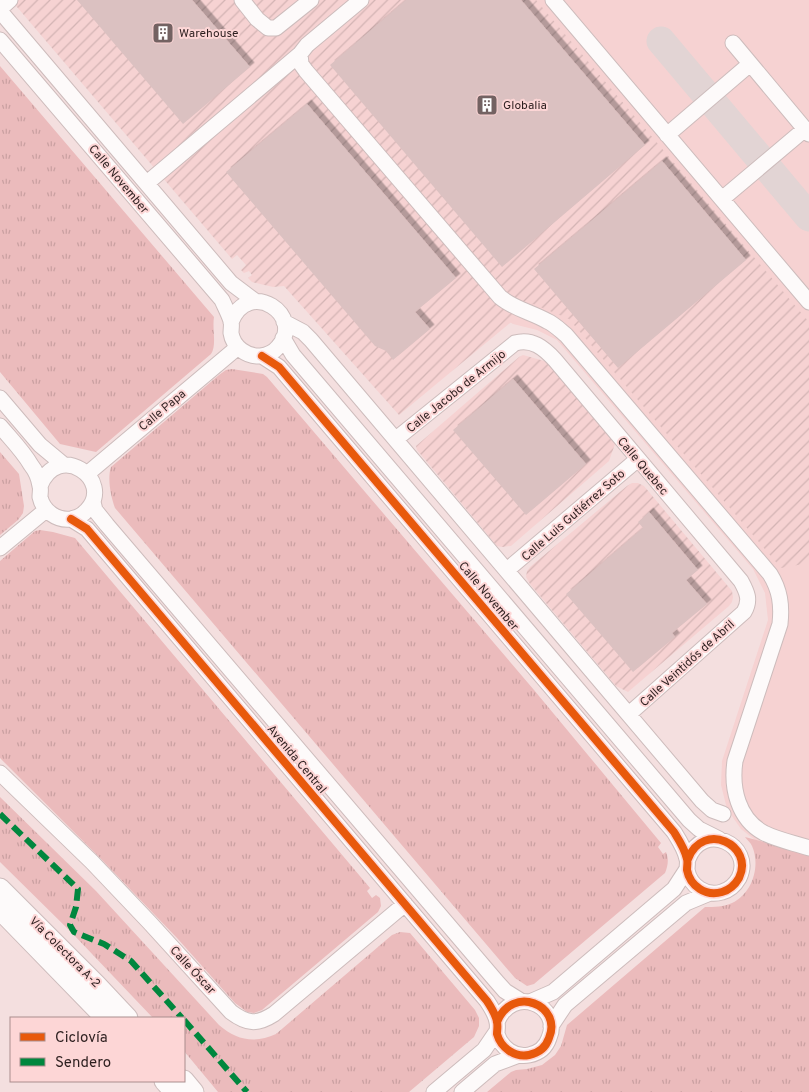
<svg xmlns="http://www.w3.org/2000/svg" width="809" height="1092" font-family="Overpass,sans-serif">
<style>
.built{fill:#f6d2d2}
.industrial{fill:url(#industrial-furrows)}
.grass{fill:url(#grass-tufts)}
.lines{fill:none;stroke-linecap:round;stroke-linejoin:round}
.taxiway{stroke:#e2d4d4;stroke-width:29}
.building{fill:#dbc1c1;filter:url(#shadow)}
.minor-casing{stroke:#cdbcbc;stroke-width:17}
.major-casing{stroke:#cdbcbc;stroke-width:21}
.minor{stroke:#fdfafa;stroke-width:15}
.major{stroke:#fdfafa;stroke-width:19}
.quiet{stroke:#00873e;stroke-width:6;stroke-dasharray:12 6;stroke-linecap:butt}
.cycleway-casing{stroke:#fdd6d6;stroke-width:11}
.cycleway{stroke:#e8590c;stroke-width:8}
.labels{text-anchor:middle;stroke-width:4;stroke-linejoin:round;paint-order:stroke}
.poi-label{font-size:12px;fill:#2d1f1f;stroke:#fdd6d6;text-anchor:start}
.street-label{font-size:12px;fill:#2d1f1f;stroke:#fdd6d6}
</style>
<defs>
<pattern id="industrial-furrows" width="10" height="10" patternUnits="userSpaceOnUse" patternTransform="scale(1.25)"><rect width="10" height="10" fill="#f6d2d2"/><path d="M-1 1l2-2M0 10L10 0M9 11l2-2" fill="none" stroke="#d3b4b4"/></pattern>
<pattern id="grass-tufts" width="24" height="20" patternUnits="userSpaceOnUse" patternTransform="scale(1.25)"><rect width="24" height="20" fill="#ebbbbc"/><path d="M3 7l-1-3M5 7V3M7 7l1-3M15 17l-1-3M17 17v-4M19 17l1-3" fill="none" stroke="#caa0a1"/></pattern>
<filter id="shadow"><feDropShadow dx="4.5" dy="-4.5" stdDeviation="0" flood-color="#0004"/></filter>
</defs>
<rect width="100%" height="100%" fill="#f4dfdf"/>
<path class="built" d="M338,0H809V855L799,851L755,840L741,829L727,809L721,785L722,761L768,620L765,593L753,569L557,340L537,330L513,324L500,316Z"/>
<path class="industrial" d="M11,0H536L809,322V563L781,568L569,319L533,304L399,415L284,286L273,287L252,282L248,278L252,275L249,271L244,273L241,270L246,265L237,255L232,259Z
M523,355L548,362L613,437L615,444L609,461L511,546L502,547L497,546L417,450L416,446L519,357Z
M632,483H638L644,486L732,591L733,597L732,602L729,606L628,692L616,686L530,584L526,577L527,571L530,567L627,486Z"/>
<path class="grass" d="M0,66L214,317C212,329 217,345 211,354L96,452L60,444L0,372Z
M232,369L263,374L267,377L534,690L661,843L658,847L663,854L666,852C669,859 668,866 665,873L534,984L527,986L515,978L115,508C111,497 107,479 111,467L219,375L226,370Z
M0,452L19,474L24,506L23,513L18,520L0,535Z
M40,530L53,532L75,538L370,888L367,891L372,898L376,895L380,898L381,906L378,912L262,1010L254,1013L247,1012L235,1003L177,938L103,861L0,758V561L35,531Z
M0,797L96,891L219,1025C236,1040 255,1044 276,1034L392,935L400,932L410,933L475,1010L479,1018V1026L474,1037L409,1092H218L184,1051V1018H153L73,934L0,862Z
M745,837L799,851L809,855V1092H487L511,1072L516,1070L527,1069L542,1065L555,1055L561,1046L567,1025L705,907C714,907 724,907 732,903C752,894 761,866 752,846C751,843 747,840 745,837Z"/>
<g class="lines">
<path class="taxiway" d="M661,41L809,217"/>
</g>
<path class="building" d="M77,0H192L250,67L183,124Z
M406,0H521L645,145L502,267L330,65Z
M307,104L456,278L415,312L430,329L393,360L386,351L375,346L226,172Z
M662,161L746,260L618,368L534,269Z
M513,379L586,464L526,515L453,430Z
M649,512L698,570L686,580L707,604L672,633L675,637L633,672L566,594L643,528L638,522Z"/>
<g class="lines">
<g class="minor-casing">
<path id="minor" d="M242,0L257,19L268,28H276L311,0
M553,0L809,302
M0,9L10,0
M0,11L231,283L255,301
M0,40L222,300C225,307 229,314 231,321C232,325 231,329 231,333C233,347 247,357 261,356C268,355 274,352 278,347C306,316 249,277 231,322
M733,43L809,134
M300,54L301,64L306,71L500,297C514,309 531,312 547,321C554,324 560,330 566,335L770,574C780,590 782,605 780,624L735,761C731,788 738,819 764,833C778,840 794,843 809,848
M667,135L750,64
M147,183L300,54L307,45L361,0
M722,199L805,129
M284,322L303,332L311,340L702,801L712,810L723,814
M283,338L293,355L689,820L699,829L719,839
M262,356L279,367L674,832C679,840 685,849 687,859C688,862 687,866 687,870C690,886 706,897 722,892C729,890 735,885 739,878C755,845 703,820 688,859
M0,398L40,445L64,465
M0,426C10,438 23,451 31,465C35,470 39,479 40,486C41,489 40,493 40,497C43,511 57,521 71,519C77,518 83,515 87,510C115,480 58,440 40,486
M396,439L515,343C532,338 544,348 555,360L741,581C747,592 751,600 744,612L629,714
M87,474L238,347
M93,502L95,510L107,525L497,982L505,991L521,1001
M71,519L87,529L487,1001C491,1007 496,1015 497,1022C498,1026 497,1030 497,1034C501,1048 515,1058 529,1055C539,1053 546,1047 549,1038C563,1005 512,984 497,1022
M0,548L46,510
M507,570L638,459
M0,773L92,862L150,923L231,1012C247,1024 257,1025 274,1014L405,904
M530,1002L553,992L674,889L687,869
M551,1026L565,1005L686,903L710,893
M434,1092L484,1050L497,1031
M462,1092L495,1064L519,1055"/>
</g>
<g class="major-casing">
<path id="major" d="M0,888L97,985L128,1018
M0,910L105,1018
M184,1080L194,1092
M164,1081L174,1092"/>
</g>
<use href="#minor" class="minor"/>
<use href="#major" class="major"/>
<path class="quiet" d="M0,814L78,889L76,907L70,925L74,932L104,944L131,961L182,1018
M184,1020L247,1092"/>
<g class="cycleway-casing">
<path id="cycleway" d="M262,356L279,367L674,832C679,840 685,849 687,859C688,862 687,866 687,870C690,886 706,897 722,892C729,890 735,885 739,878C755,845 703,820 688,859
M71,519L87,529L487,1001C491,1007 496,1015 497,1022C498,1026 497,1030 497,1034C501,1048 515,1058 529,1055C539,1053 546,1047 549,1038C563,1005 512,984 497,1022"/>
</g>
<use href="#cycleway" class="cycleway"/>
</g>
<defs>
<g id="building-square" transform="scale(1.125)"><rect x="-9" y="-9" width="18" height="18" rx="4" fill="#736262" stroke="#fdd6d6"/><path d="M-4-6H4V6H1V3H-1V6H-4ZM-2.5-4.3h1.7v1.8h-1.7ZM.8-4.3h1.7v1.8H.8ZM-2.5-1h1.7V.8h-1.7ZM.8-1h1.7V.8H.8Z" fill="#fff"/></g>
</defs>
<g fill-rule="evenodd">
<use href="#building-square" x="163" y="33"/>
<use href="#building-square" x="487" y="105"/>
</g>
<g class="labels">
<g class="poi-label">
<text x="179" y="37">Warehouse</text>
<text x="503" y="109">Globalia</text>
</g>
<g class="street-label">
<text transform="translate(119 179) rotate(50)" y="4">Calle November</text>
<text transform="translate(456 391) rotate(-39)" y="4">Calle Jacobo de Armijo</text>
<text transform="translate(162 410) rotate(-40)" y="4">Calle Papa</text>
<text transform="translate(643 466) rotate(50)" y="4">Calle Quebec</text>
<text transform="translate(573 515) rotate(-41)" y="4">Calle Luis Gutiérrez Soto</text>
<text transform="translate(489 596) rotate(50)" y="4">Calle November</text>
<text transform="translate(687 663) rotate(-42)" y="4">Calle Veintidós de Abril</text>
<text transform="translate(297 759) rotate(50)" y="4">Avenida Central</text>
<text transform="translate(65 952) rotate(45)" y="4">Vía Colectora A-2</text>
<text transform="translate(193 970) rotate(47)" y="4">Calle Óscar</text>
</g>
</g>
<rect x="10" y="1017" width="175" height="65" fill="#fdd6d6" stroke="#aa8d8d"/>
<rect x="20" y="1033" width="25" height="8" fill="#e8590c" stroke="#aa8d8d"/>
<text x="55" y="1042" font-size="15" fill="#2d1f1f">Ciclovía</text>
<rect x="20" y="1058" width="25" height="8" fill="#00873e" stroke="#aa8d8d"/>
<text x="55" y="1067" font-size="15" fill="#2d1f1f">Sendero</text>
</svg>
